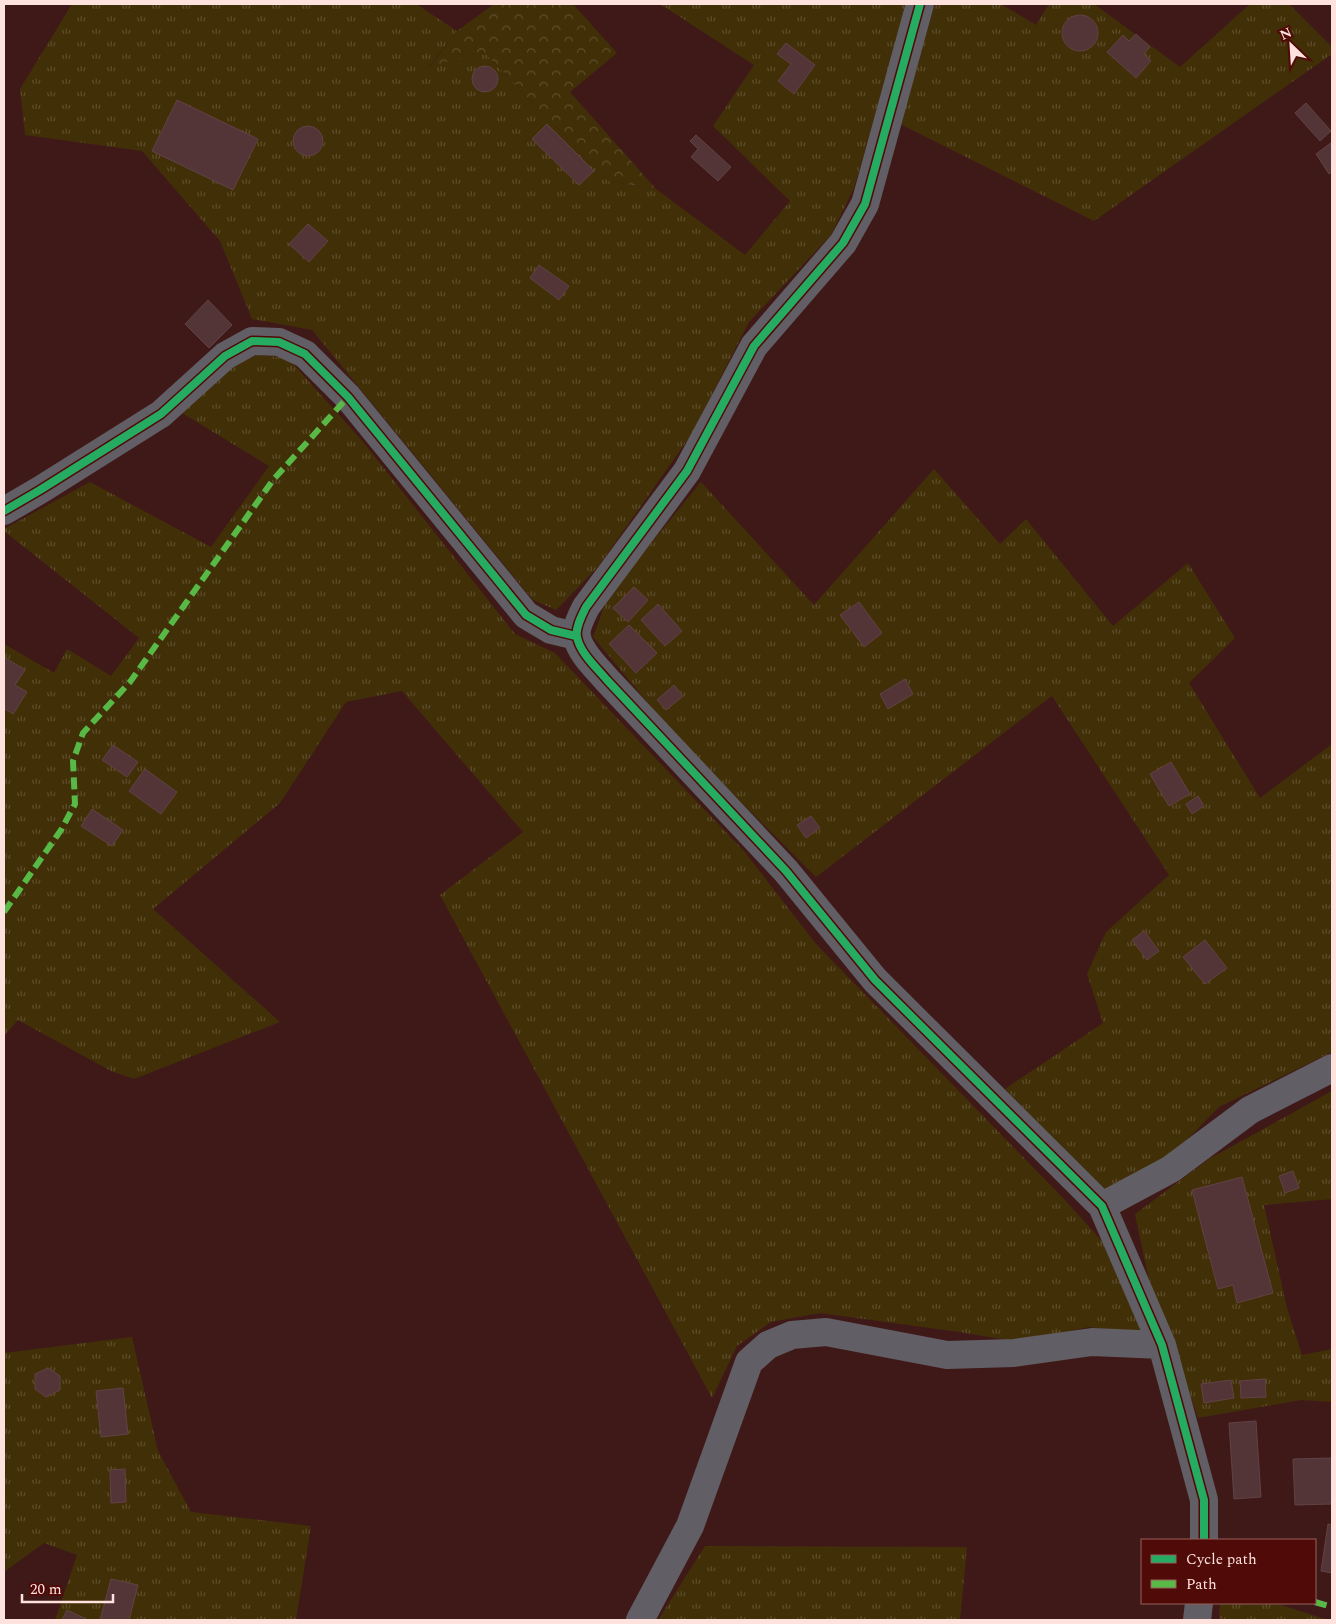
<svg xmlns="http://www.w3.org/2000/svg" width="1336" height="1624" font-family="Spectral,serif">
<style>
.grass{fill:url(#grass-tufts)}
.forest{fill:url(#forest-crowns)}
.building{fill:#533437;stroke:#624245}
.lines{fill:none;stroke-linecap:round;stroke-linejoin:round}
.minor{stroke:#615e65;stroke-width:28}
.quiet{stroke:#58b947;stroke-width:6;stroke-dasharray:12 6;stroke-linecap:butt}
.cycleway-casing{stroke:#500a07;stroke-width:11}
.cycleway{stroke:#26ab63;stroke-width:8}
</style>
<defs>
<pattern id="grass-tufts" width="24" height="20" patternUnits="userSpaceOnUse" patternTransform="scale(1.25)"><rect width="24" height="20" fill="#412f07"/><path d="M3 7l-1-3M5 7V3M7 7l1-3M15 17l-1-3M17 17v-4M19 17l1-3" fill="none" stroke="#5d4d2b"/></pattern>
<pattern id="forest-crowns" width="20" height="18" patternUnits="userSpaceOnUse" patternTransform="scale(1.25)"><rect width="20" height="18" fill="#412f07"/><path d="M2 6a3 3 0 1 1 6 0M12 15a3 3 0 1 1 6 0" fill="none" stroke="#5d4d2b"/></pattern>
</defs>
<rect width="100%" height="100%" fill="#3f1918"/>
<path class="grass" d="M72,4H416L457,31L430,66L483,51L608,181L656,189L745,255L790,201L713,126L754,65L660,4H907L854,188L831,235L749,322L691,435L598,567L556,610L533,600L312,330L252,319L220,241L142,151L25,135L20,89Z
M935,4H1001L1036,25L1049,4H1094L1180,67L1250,4H1289L1332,47V54L1094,221L900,124Z
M257,355L288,358L364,443L515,634L555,653L744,851L816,944L1064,1199L1110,1250L1148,1335L1089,1327L1019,1342L959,1332L820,1313L771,1322L737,1346L712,1398L440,895L523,832L402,691L346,702L280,803L153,909L280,1022L134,1079L111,1071L18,1020L4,1036V644L54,673L67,649L111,676L139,638L4,531V529L90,482L211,547L269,466L182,413L231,366Z
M934,469L1000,544L1026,519L1113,626L1188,563L1235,638L1189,683L1260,798L1332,744V1052L1219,1107L1176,1151L1105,1191L1005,1089L1103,1023L1087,974L1106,932L1169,875L1052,696L816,877L679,740L593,637L608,596L701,482L814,605Z
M1332,1091V1199L1264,1205L1287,1308L1302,1355L1332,1349V1402L1301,1400L1198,1418L1149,1280L1135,1214L1209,1159Z
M132,1337L158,1451L191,1512L311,1526L296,1620H55L77,1555L44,1543L4,1572V1353Z
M705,1546L967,1547L960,1620H658Z
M1220,1603H1275L1328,1620H1219Z"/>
<path class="forest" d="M494,4H573L617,53L570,92L656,189L608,181L483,51L430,67L457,31Z"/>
<path class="building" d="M1062 33a18 18 0 1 1 36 0a18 18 0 1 1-36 0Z
M1136,34L1150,47L1144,54L1151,61L1136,78L1107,52L1123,35L1129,41Z
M786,43L815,65L794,94L778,81L791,64L777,54Z
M472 79a13 13 0 1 1 26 0a13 13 0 1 1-26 0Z
M177,100L258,139L233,190L152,151Z
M1306,103L1331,131L1320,141L1295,113Z
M547,124L594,171L579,185L532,139Z
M293 141a15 15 0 1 1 30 0a15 15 0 1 1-30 0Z
M696,135L731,167L718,181L691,157L698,149L690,141Z
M1332,142V172L1329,174L1316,154Z
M308,224L328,241L309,262L289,244Z
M539,265L569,286L559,300L530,278Z
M208,300L232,325L209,348L185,324Z
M634,587L648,600L628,622L613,608Z
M859,602L882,633L864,647L840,615Z
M658,604L682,631L665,646L641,620Z
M629,625L657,653L636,673L609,644Z
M4,657L25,670L15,685L27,692L13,714L5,709L4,711Z
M905,679L913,694L888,709L880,694Z
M674,685L683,696L666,710L657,700Z
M113,745L138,762L127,777L102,760Z
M1171,762L1190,794L1169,806L1150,774Z
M145,769L177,792L161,814L129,791Z
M1198,796L1204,806L1192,814L1186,804Z
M92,809L123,830L112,846L81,826Z
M811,816L820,828L806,838L797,825Z
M1144,931L1159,951L1147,960L1132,940Z
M1205,940L1227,968L1205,984L1183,957Z
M1293,1171L1299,1188L1285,1193L1279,1176Z
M1242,1177L1273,1293L1237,1303L1233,1285L1218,1289L1192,1190Z
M48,1368L60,1376V1390L46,1397L35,1389V1374Z
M1265,1379L1266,1397L1241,1398L1240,1381Z
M1231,1380L1234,1398L1204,1403L1201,1384Z
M123,1388L128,1434L101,1437L96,1391Z
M1256,1421L1261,1497L1234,1499L1229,1423Z
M1332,1458V1504L1295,1505L1293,1459Z
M125,1469L126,1502L111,1503L110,1470Z
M1328,1524L1332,1525V1573L1321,1571Z
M111,1579L138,1585L129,1620H100Z
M67,1610L88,1620H62Z"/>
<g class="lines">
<path class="minor" d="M920,4L865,204L843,243L754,346L687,471L586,607C582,615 575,628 577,637C580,653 597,668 607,680L786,871L875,980L1102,1206L1162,1345L1204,1500V1540
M4,511L40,490L161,414L225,356L252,341L279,342L305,354L348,397L526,615L551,630L576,636
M1102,1206L1171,1169L1250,1110L1332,1068
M640,1620L690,1526L749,1362L768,1345L792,1335L826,1332L947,1355L1014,1353L1092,1342L1162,1345
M1197,1620L1199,1603"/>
<path class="quiet" d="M4,912L61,830L75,804L73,761L83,733L130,682L273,480L348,397
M1315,1602L1332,1607"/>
<g class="cycleway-casing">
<path id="cycleway" d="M920,4L865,204L843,243L754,346L687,471L586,607C582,615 575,628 577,637C580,653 597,668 607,680L786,871L875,980L1102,1206L1162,1345L1204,1500V1540
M4,511L40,490L161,414L225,356L252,341L279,342L305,354L348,397L526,615L551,630L576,636"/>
</g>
<use href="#cycleway" class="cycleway"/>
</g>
<rect width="1336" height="1624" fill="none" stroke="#fde2de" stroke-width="10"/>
<rect x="1141" y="1539" width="175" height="65" fill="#500a07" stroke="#95605d"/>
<rect x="1151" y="1555" width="25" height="8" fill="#26ab63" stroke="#95605d"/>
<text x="1186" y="1564" font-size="15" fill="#fde2de">Cycle path</text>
<rect x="1151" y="1580" width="25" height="8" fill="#58b947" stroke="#95605d"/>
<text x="1186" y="1589" font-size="15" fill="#fde2de">Path</text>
<g transform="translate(1291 45) rotate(335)" stroke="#500a07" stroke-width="4" paint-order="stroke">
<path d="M0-4L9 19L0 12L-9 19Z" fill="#fde2de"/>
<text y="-8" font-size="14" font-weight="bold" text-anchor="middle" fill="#fde2de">N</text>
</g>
<path d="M22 1594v8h91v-8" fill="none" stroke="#fde2de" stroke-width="2.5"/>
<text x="30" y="1594" font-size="15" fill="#fde2de" stroke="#500a07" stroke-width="4" paint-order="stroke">20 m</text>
</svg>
